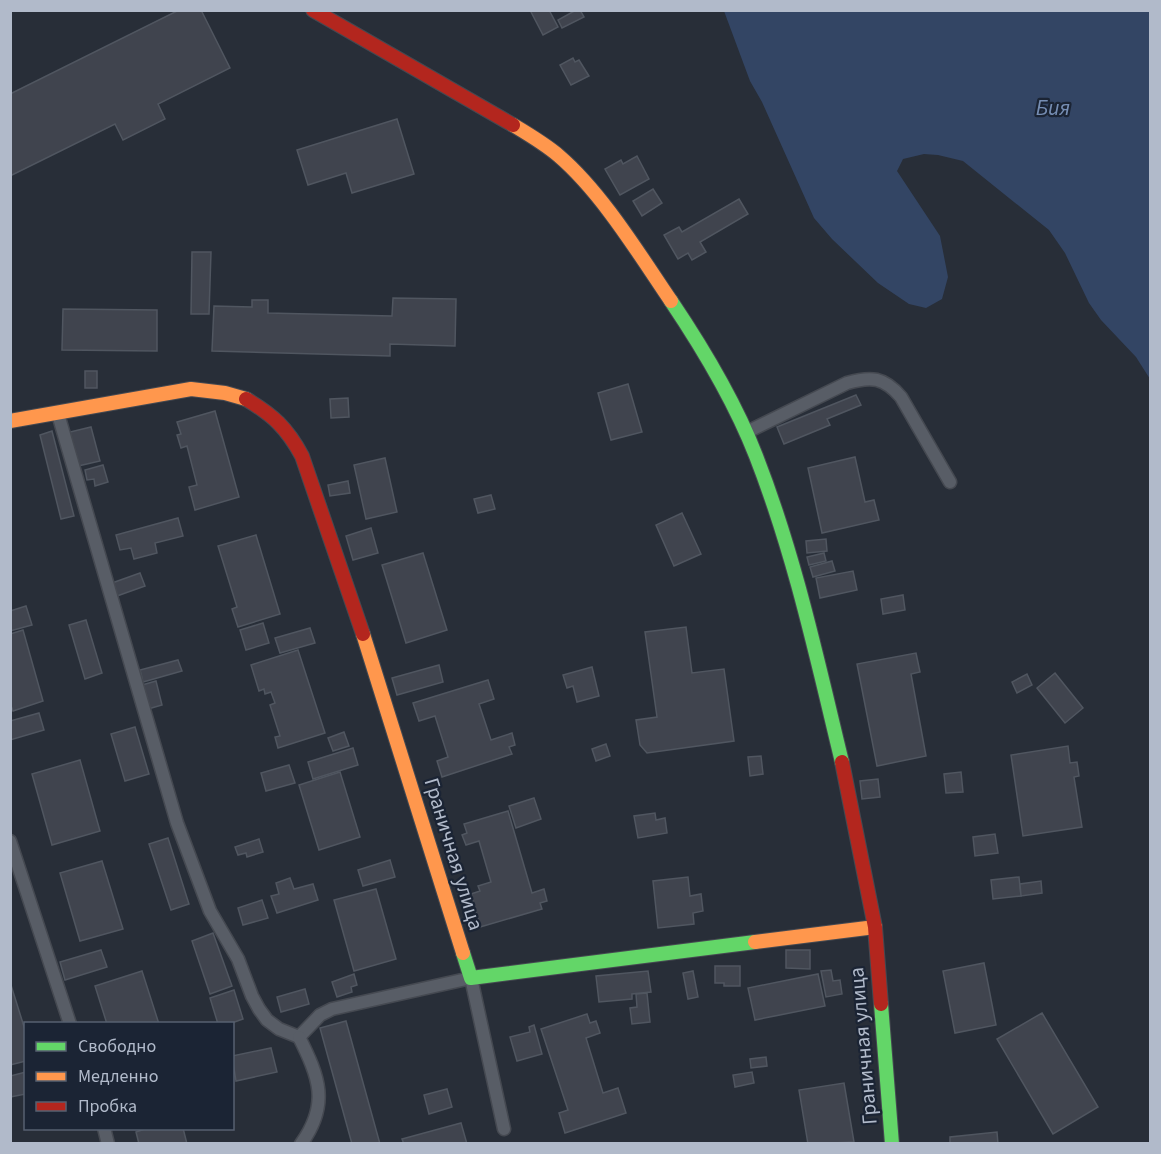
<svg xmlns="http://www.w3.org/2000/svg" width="1161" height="1154" font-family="'Source Sans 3',sans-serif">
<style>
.water{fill:#334564}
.building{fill:#40444e;stroke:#505660;stroke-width:1.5}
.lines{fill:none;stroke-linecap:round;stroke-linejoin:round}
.lane-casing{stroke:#454951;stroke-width:15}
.fast-casing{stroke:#454951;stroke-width:16}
.slow-casing{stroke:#454951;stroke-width:16}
.jam-casing{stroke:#454951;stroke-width:16}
.lane{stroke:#585d66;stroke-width:12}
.fast{stroke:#63d668;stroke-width:14}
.slow{stroke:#ff974d;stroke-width:14}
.jam{stroke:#b3261e;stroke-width:14}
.labels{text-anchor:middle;stroke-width:4.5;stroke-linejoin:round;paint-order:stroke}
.street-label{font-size:21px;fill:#b1baca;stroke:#1b2434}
.water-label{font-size:22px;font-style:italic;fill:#768eb4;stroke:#1b2434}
</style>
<rect width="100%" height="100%" fill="#282e38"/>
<path class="water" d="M724,11h426v368l-14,-22 -35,-37 -12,-17 -24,-50 -16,-23 -86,-69 -25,-6 -14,-1 -21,5 -6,12 43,65 8,41 -6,22 -16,9 -17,-4 -31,-21 -46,-44 -18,-21 -52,-116 -12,-21z"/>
<g class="building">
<path d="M179,10h22l29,58 -72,36 7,15 -42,21 -8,-16 -105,52v-82z"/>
<path d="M530,10h19l9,17 -15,8z"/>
<path d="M576,10h4l4,7 -22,11 -4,-8z"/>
<path d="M573,58l2,4 4,-2 10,16 -18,9 -11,-20z"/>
<path d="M397,119l17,55 -62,19 -6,-20 -38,12 -11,-35z"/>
<path d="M637,156l12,23 -29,16 -15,-26 16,-9 2,4z"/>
<path d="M653,189l9,14 -20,13 -9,-15z"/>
<path d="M739,199l9,15 -48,28 6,10 -14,8 -4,-7 -10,6 -14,-24 15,-8 3,5z"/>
<path d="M192,252h19l-2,62h-18z"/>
<path d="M393,298l63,1 -1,47 -65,-2v12l-178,-5 2,-45 38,1v-7h16v13l124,3z"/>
<path d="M63,309l94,1v41l-95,-1z"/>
<rect x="85" y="371" width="12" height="17"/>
<path d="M628,384l14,48 -31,8 -13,-47z"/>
<path d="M856,395l5,10 -34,14 3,6 -46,19 -7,-17z"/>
<path d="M348,398l1,19 -18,1 -1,-19z"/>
<path d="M215,411l24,86 -44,13 -6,-23 8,-2 -10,-39 -6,2 -4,-13 4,-1 -4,-12z"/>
<path d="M91,427l9,34 -22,5 -8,-34z"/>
<path d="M52,431l22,85 -13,3 -21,-84z"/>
<path d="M855,457l10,45 9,-2 5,20 -57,13 -14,-65z"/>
<path d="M385,458l12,54 -31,7 -12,-54z"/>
<path d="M103,465l5,17 -13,4 -1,-7 -7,1 -2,-10z"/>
<path d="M348,481l2,12 -20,3 -2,-11z"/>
<path d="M491,495l4,14 -17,4 -4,-14z"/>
<path d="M682,513l19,41 -27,12 -18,-41z"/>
<path d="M178,518l5,18 -28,7 2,10 -23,6 -3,-11 -11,2 -4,-15z"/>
<path d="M371,528l7,25 -25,7 -7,-24z"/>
<path d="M256,535l24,79 -42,13 -6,-18 5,-2 -19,-61z"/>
<path d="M826,539l1,12 -20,2 -1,-12z"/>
<path d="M423,553l24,77 -41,13 -24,-78z"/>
<path d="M824,553l2,8 -17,4 -2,-8z"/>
<path d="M832,561l3,10 -22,6 -3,-10z"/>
<path d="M853,571l4,19 -37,8 -4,-20z"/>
<path d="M140,573l5,13 -28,10 -5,-13z"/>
<path d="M903,595l2,15 -22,4 -2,-15z"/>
<path d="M26,606l6,19 -22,6v-20z"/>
<path d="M86,620l16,53 -17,6 -16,-54z"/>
<path d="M263,623l6,20 -23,7 -6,-20z"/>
<path d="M686,627l6,46 32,-4 10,72 -87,12 -7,-8 -4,-25 21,-3 -12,-85z"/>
<path d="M310,628l5,15 -35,10 -5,-15z"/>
<path d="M23,630l20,71 -30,10 -3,-8v-69z"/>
<path d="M298,650l27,83 -47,15 -3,-11 5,-1 -10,-31 5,-2 -4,-11 -6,2 -1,-5 -5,2 -8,-26z"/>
<path d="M916,653l4,19 -9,2 15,82 -49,10 -20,-102z"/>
<path d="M178,660l4,11 -39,11 -3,-12z"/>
<path d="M439,665l4,17 -46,13 -5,-17z"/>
<path d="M592,667l7,29 -22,6 -4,-16 -6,2 -4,-13z"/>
<path d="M1055,673l28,35 -18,15 -28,-35z"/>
<path d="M1027,674l5,11 -15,8 -5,-11z"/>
<path d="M488,680l6,19 -15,5 12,36 21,-7 3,12 -6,2 3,7 -70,23 -5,-16 11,-4 -13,-41 -16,5 -6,-18z"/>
<path d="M156,681l6,24 -14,4 -6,-24z"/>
<path d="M39,713l5,17 -34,10v-19z"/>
<path d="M135,727l14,47 -24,7 -14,-47z"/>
<path d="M344,732l5,14 -16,5 -5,-13z"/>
<path d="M606,744l4,12 -14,5 -4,-12z"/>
<path d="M1068,746l2,17 7,-1 2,14 -5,1 8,50 -59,9 -12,-81z"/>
<path d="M353,748l5,17 -45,14 -5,-17z"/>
<path d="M761,756l2,18 -13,2 -2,-19z"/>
<path d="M80,760l20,71 -48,14 -20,-71z"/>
<path d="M289,765l6,18 -29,8 -5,-18z"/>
<path d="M340,772l20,65 -41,13 -20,-65z"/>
<path d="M961,772l2,20 -17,1 -2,-19z"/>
<path d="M878,779l2,18 -18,2 -2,-18z"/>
<path d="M534,798l7,21 -25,9 -7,-22z"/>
<path d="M508,811l24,82 12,-4 3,12 -7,2 2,6 -62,18 -9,-33 9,-3 -2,-5 13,-4 -12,-41 -13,4 -4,-10 5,-2 -3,-9z"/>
<path d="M655,813l1,7 9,-2 2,15 -29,5 -4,-22z"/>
<path d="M995,834l3,19 -23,3 -2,-19z"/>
<path d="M168,838l21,66 -18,6 -22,-66z"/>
<path d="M259,839l4,13 -16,5 -1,-4 -8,2 -3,-8z"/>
<path d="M390,860l5,17 -32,9 -5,-16z"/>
<path d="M102,861l21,68 -43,12 -20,-68z"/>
<path d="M688,877l2,19 11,-2 2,17 -10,2 1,11 -36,4 -5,-47z"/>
<path d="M1019,877l2,19 -28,3 -2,-19z"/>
<path d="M290,878l4,11 19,-5 5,16 -41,13 -6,-17 8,-2 -3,-11z"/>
<path d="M1041,881l1,12 -21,3 -1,-12z"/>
<path d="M376,889l20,70 -42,12 -20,-71z"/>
<path d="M262,900l6,18 -25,7 -5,-17z"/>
<path d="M213,933l19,53 -22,8 -18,-53z"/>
<path d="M101,950l6,17 -42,13 -5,-18z"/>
<path d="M786,950h24v19l-24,-1z"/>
<path d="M984,963l12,62 -41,8 -12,-62z"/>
<path d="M715,966h25v20h-16v-3h-9z"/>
<path d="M831,970l2,11 7,-1 2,14 -16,3 -5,-26z"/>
<path d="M142,971l17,53h-52l-12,-38z"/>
<path d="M648,971l3,21 -19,2v5l-33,3 -3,-26z"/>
<path d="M693,971l5,26 -10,2 -5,-26z"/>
<path d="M354,974l3,11 -6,2 1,5 -15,5 -5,-15z"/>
<path d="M818,974l7,32 -70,14 -7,-32z"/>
<path d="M10,982l16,51v28l-16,4z"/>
<path d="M305,989l4,15 -28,8 -4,-15z"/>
<path d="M234,990l9,29 -14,5h-11l-8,-26z"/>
<path d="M647,993l3,29 -18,2 -2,-16 7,-1 -1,-13z"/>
<path d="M1042,1013l56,94 -45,27 -56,-95z"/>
<path d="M587,1014l3,9 6,-2 4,12 -14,5 17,55 15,-5 8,25 -61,20 -6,-20 9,-3 -27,-81z"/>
<path d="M346,1021l34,123h-28l-32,-116z"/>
<path d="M534,1025l8,29 -25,7 -7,-24 20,-5 -1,-5z"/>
<path d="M271,1048l6,24 -41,9 -4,-25z"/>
<path d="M766,1057l1,9 -16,2 -1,-9z"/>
<path d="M26,1072v22l-16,3v-21z"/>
<path d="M752,1072l2,11 -19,4 -2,-12z"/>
<path d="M844,1083l10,59 -46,2 -9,-54z"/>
<path d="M447,1089l5,18 -23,7 -5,-19z"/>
<path d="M461,1123l6,21h-63l-2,-5z"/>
<path d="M148,1128h35l4,16h-48l-3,-12z"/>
<path d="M997,1132l1,12h-48v-7z"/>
</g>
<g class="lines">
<g class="lane-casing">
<g id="lane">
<path d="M58,414l119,409 33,88 28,48 14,37 7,13 8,11 12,9 20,8 21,-22 12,-6 139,-31 33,151"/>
<path d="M747,432l100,-49c24,-7 37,-6 54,14l49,85"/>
<path d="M10,841l60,183"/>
<path d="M299,1037c20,40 31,67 2,107"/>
<path d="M104,1128l4,16"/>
</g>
</g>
<g class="fast-casing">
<g id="fast">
<path d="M671,301c33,49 64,101 85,155 39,100 61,203 86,306"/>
<path d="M463,953l8,25 284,-36"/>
<path d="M881,1004l11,140"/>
</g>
</g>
<g class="slow-casing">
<g id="slow">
<path d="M513,125c15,9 32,19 46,31 43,37 80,98 112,145"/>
<path d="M10,421l181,-32 34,4 21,6"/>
<path d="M363,634l100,319"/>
<path d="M755,942l120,-15"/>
</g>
</g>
<g class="jam-casing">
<g id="jam">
<path d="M313,10l200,115"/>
<path d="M246,399c27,16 41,29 56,57l61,178"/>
<path d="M842,762l33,165 6,77"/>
</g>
</g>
<use href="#lane" class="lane"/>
<use href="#fast" class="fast"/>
<use href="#slow" class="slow"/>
<use href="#jam" class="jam"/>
</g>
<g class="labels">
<g class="street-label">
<text transform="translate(454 854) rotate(73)" y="7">Граничная улица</text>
<text transform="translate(863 1046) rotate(-95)" y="7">Граничная улица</text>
</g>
<g class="water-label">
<text x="1053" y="115">Бия</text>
</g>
</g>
<rect width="1161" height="1154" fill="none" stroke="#b1baca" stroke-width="24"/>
<rect x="24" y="1022" width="210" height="108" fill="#1b2434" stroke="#576070" stroke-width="1.5"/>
<rect x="36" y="1042" width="30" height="9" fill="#63d668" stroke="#576070" stroke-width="1.5"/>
<text x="78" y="1052" font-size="18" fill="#b1baca">Свободно</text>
<rect x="36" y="1072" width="30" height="9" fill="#ff974d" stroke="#576070" stroke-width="1.5"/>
<text x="78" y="1082" font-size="18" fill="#b1baca">Медленно</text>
<rect x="36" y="1102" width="30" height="9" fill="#b3261e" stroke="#576070" stroke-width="1.5"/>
<text x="78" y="1112" font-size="18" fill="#b1baca">Пробка</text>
</svg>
